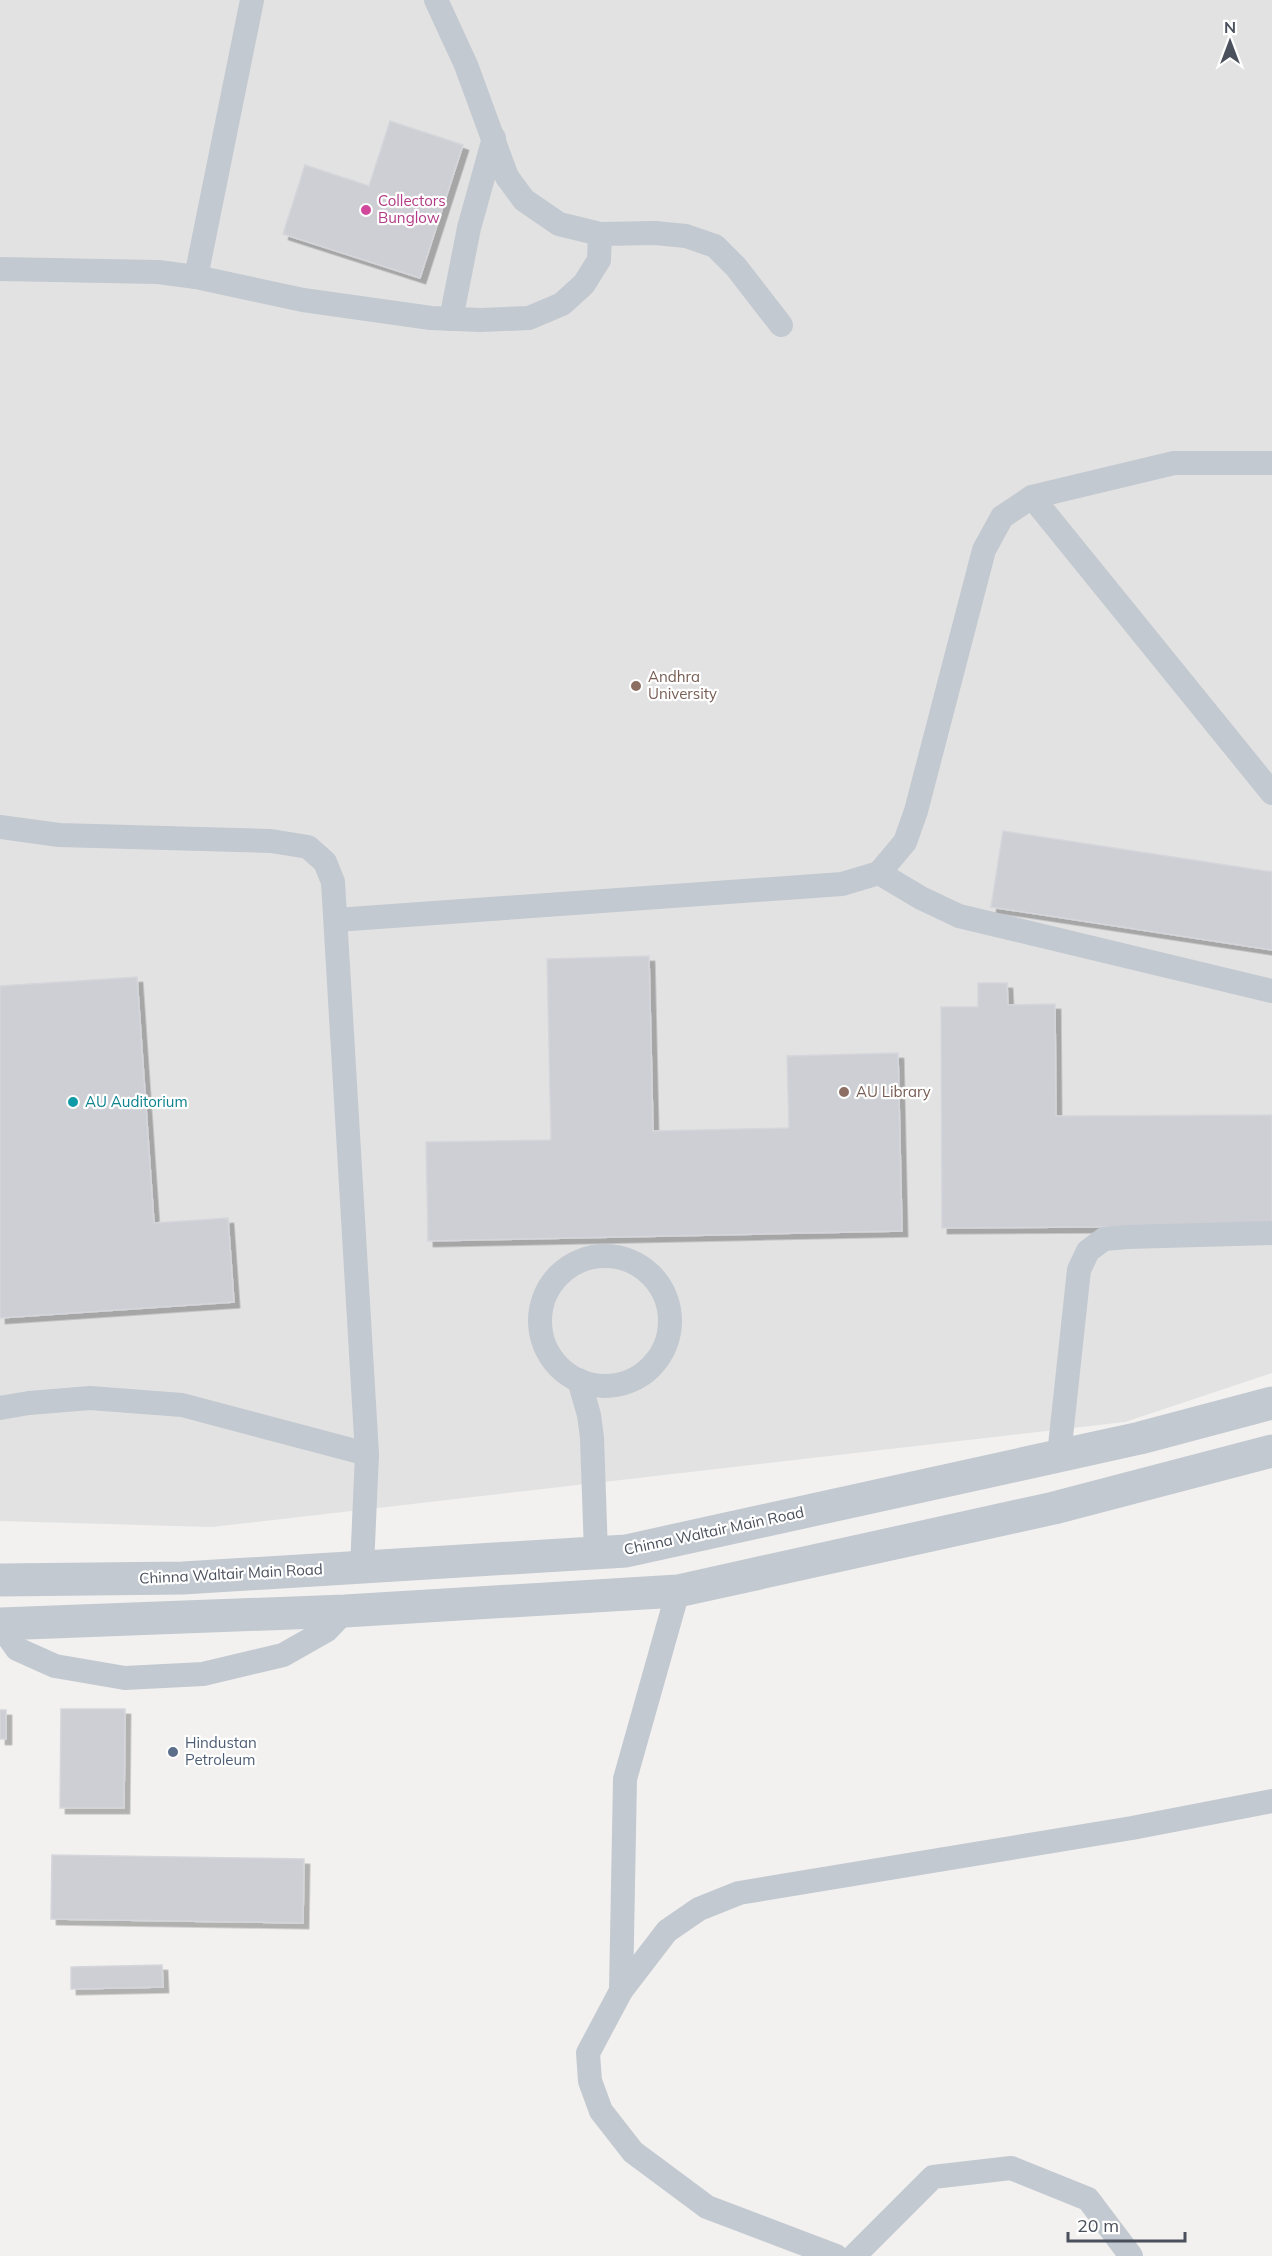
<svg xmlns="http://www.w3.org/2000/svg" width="1272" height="2256" font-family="Mulish,sans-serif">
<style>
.education{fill:#e3e2e2}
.building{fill:#cecfd4;stroke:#d5d6db;stroke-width:1.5;filter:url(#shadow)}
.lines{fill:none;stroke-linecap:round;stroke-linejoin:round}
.service{stroke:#c3c9d0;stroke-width:24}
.tertiary{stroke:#c3c9d0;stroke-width:33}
.hotel-dot{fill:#d1479c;stroke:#fff;stroke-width:2}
.education-dot{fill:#8d6e63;stroke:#fff;stroke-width:2}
.culture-dot{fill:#0f9aa8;stroke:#fff;stroke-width:2}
.service-dot{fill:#5c6f8a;stroke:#fff;stroke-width:2}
.labels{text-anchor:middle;stroke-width:4.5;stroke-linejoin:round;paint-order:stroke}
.hotel-label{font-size:15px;fill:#b23c85;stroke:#fff;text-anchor:start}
.education-label{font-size:15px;fill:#785e54;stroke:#fff;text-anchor:start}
.culture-label{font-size:15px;fill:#0d838f;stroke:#fff;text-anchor:start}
.street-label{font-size:15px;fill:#4a515c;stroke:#fff}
.service-label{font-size:15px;fill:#4e5e75;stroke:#fff;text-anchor:start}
</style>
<defs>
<filter id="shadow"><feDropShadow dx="5.5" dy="5.5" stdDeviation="0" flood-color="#0004"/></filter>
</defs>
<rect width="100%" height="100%" fill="#f2f1f0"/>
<path class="education" d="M0,0h1272v1373l-147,49 -913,105 -212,-6z"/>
<g class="building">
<path d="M390,121l73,24 -43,133 -137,-44 22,-69 64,21z"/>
<path d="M1003,831l269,41v78l-281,-43z"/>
<path d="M649,956l4,175 136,-3 -2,-72 111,-3 4,178 -474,10 -2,-99 125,-2 -4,-181z"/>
<path d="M137,977l17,246 74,-5 6,84 -234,16v-332z"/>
<path d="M978,983h29l1,22 47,-1 1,112 216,-1v111l-330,2 -1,-221h37z"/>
<path d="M61,1709h64l-1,99h-64z"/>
<rect x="0" y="1710" width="6" height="29"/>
<path d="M52,1855l252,4 -1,64 -252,-4z"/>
<path d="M162,1965l1,22 -92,2v-22z"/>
</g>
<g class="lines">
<g class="service">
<path d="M436,0l30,65 41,112 17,23 35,24 41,10 55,-1 31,3 29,10 21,21 45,58"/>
<path d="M0,269l158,3 38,5 107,23 128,18 50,2 48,-2 33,-14 22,-20 15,-24 1,-26"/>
<path d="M196,277l56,-277"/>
<path d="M451,319l18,-91 25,-90"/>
<path d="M1272,463h-98l-142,34 -30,20 -18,33 -68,261 -11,31 -26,31 42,25 38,18 313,75"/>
<path d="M1032,497l240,296"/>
<path d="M0,827l59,8 212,6 37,6 17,15 8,20 34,572 -5,113"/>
<path d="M336,920l506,-36 37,-11"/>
<circle cx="605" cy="1321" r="65"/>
<path d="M579,1380l10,35 3,23 4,115"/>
<path d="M0,1408l29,-5 61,-5 92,7 185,49"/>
<path d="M1059,1455l20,-185 9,-19 16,-12 24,-2 144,-4"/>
<path d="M0,1625l17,24 38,17 70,12 78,-4 80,-19 44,-25 18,-19"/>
<path d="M621,1991l4,-212 53,-188"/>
<path d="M836,2256l-129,-49 -74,-55 -32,-41 -11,-30 -2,-28 33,-62 46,-60 32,-22 40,-16 393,-65 140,-27"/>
<path d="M854,2256l79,-79 78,-9 77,31 43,57"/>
</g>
<g class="tertiary">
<path d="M0,1580l183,-2 443,-27 514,-113 132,-35"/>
<path d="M0,1624l345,-13 333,-20 376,-83 218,-57"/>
</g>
</g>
<circle class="hotel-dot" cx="366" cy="210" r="6"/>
<g class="education-dot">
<circle cx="636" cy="686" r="6"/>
<circle cx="844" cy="1092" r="6"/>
</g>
<circle class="culture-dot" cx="73" cy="1102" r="6"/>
<circle class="service-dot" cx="173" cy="1752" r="6"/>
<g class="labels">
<g class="hotel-label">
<text x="378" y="206">Collectors<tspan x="378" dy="17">Bunglow</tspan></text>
</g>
<g class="education-label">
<text x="648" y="682">Andhra<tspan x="648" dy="17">University</tspan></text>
<text x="856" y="1097">AU Library</text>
</g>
<g class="culture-label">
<text x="85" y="1107">AU Auditorium</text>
</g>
<g class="street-label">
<text transform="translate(714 1531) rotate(-12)" y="5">Chinna Waltair Main Road</text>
<text transform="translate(231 1574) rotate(-3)" y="5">Chinna Waltair Main Road</text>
</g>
<g class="service-label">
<text x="185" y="1748">Hindustan<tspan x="185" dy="17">Petroleum</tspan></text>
</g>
</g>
<g transform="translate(1230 42)" stroke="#ffffff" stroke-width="4.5" paint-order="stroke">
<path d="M0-4.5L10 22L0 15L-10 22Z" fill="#4a515c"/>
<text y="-9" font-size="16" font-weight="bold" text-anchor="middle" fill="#4a515c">N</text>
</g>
<path d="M1068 2232v9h117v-9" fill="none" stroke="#4a515c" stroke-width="3"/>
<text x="1077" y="2232" font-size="18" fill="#4a515c" stroke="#ffffff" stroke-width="4.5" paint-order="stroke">20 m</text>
</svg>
